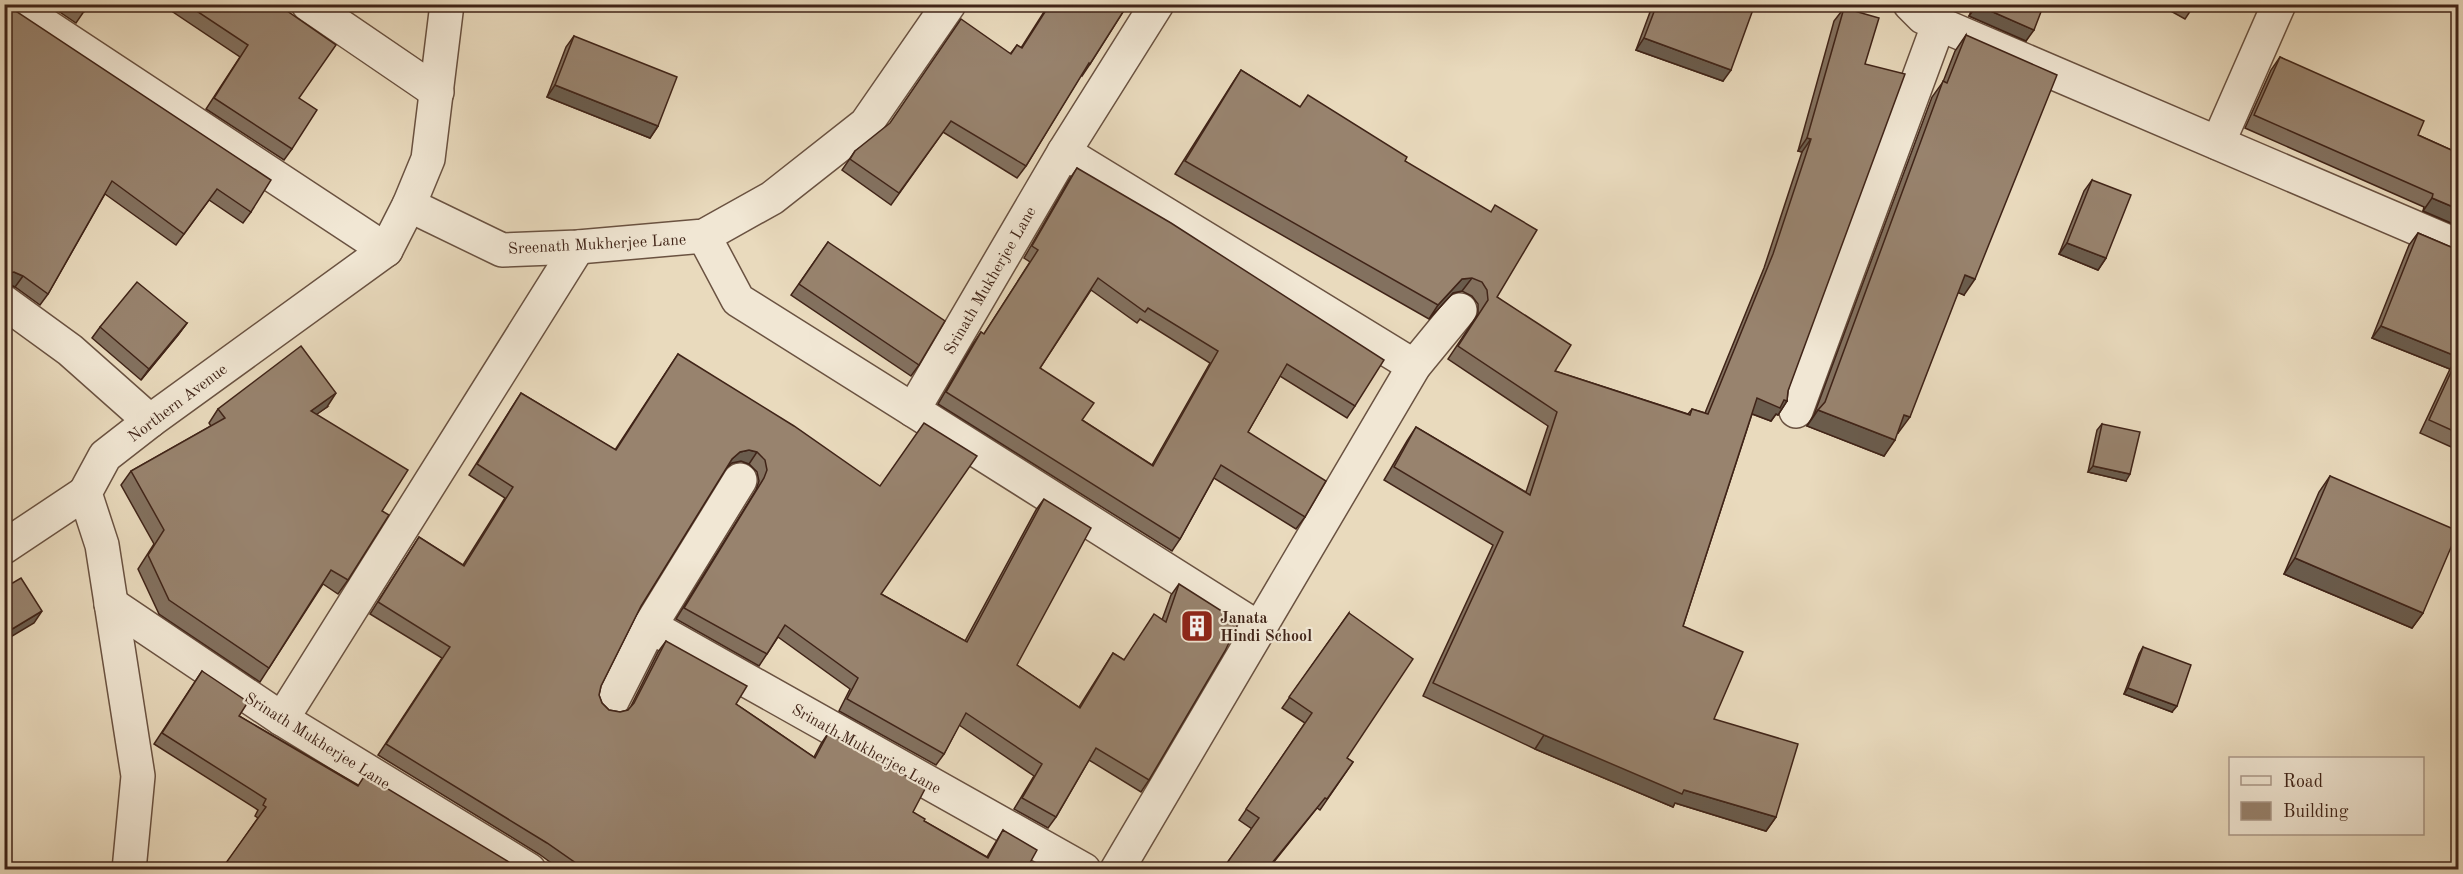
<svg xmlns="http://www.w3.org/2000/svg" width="2463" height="874" font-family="'Old Standard TT',serif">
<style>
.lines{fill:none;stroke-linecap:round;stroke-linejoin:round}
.minor-casing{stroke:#6a5241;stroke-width:36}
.tertiary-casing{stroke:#6a5241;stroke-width:36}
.minor{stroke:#f1e7d4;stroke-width:33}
.tertiary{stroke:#f1e7d4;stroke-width:33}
.wall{fill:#83715f;stroke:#402418;stroke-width:1.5;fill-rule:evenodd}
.shaded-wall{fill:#6a5c4d;stroke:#402418;stroke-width:1.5}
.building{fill:#98836e;stroke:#402418;stroke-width:1.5;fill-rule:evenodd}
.labels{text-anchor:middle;stroke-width:4.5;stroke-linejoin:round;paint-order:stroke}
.street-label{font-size:16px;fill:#402418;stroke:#f1e7d4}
.poi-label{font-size:16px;font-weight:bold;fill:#402418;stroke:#f1e7d4;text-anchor:start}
</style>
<rect width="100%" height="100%" fill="#e9dabd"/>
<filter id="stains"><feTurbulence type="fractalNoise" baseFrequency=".00333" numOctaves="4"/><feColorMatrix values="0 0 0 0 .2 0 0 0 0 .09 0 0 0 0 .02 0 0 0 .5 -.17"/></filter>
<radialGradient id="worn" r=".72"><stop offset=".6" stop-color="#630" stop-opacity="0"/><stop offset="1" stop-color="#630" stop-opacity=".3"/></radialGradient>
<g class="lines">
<g class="minor-casing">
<g id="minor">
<path d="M13,4l373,246"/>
<path d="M308,4l129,88"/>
<path d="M1910,4l13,13 535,229"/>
<path d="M2218,143l61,-139"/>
<path d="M1064,152l93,-148"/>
<path d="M409,205l93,45 76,-3 126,-11 68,-38 94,-74 83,-120"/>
<path d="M704,236l34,64 175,110"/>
<path d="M4,302l66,48 80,71"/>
<path d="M1796,411l143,-388"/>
<path d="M4,547l81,-54"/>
<path d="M111,604l171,115 247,151"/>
<path d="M650,626l434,244"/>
<path d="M1258,628l-345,-218 151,-258 350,214"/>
<path d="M610,705l40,-79 90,-146"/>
<path d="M282,719l296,-472"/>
<path d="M1117,870l297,-504 46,-56"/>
</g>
</g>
<g class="tertiary-casing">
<path id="tertiary" d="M129,870l9,-94 -36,-231 -17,-52 20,-37 45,-35 236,-171 23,-45 19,-46 19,-155"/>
</g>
<use href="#minor" class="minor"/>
<use href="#tertiary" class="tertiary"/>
</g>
<g class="wall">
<path d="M4,4l7,4 240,204 -8,11 -34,-23 -33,45 -71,-51 -57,100 -8,11 -25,-18 -8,-4 -3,1z"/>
<path d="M48,4h41l-13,19z"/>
<path d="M161,4h116l22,94 -7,51 -8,11 -78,-51 34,-52z"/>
<path d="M1049,4h79l-38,60 -8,12 -1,-1 -55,91 -9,12 -74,-46 -52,73 -49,-35 13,-19 156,-98 6,-8 4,3z"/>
<path d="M1653,4h102l-32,77 -87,-31z"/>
<path d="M1974,4h70l-18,37 -57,-25z"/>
<path d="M2158,4h37l-10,15z"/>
<path d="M1844,8l21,56 -77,327 -1,10 -9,14 -2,-1 -5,7 -19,-7 -69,212 31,93 62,98 -10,14 -91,-28 -2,4 -138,-58 -112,-53 70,-151 -109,-65 23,-39 9,-14 110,65 22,-66 -100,-67 30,-45v-10l-6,-8 -10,-5 -9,2 -24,26 -254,-145 57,-90 9,-14 59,37 105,54 92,136 58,74 133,43 4,-5 13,4 59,-145 38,-116 -4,-1 36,-130z"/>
<path d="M1966,35l-2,260 -6,-3 -60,141h-1l-13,23 -77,-30 7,-11 118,-318 11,-15 12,-31z"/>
<path d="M574,36l84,90 -8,12 -103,-41 19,-50z"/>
<path d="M2280,57l138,78 40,18v73l-35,-15 1,-4 -179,-79 26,-58z"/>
<path d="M1077,168l278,238 -8,12 -67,-42 -32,56 57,85 -9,12 -82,-51 -34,61 -8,12 -234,-147 35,-60 8,-12 3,2 46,-72 -6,-4 45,-78zM1091,290l46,33 3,-4 70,44 -58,102 -70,-45 -42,-52z"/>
<path d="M2092,180l14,78 -8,12 -39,-16 25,-63z"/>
<path d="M2418,233l40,17v200l-38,-17 30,-64 -78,-31 37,-93z"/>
<path d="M828,242l91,123 -8,11 -120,-81z"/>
<path d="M187,323l-9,12 -37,45 -49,-42 8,-11z"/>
<path d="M678,354l203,240 84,47 71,-131 8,-11 -27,166 62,42 34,-54 11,7 38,-40 9,-25 8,-11 -30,196 -8,12 -52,-32 -33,57 -8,11 -34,-19 20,-33 -75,-51 -15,29 -8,11 -97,-54 11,-22 -72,-52 -19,29 -83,-47 80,-129 3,-9 -2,-9 -8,-8 -8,-3 -9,2 -6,5 -85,138 -40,80 -2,9 3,8 7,7 11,2 8,-2 2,-2 28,-56 8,-11 70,63 78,53 7,-13 8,-12 84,80 11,9 63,36 16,-27 23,40h-465l-22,-16 -161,-99 64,-97 -72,-44 49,-77 44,28 42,-67 -36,-23 52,-82 94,57z"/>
<path d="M327,407l-11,7 66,97 -34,69 -10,14 -15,-10 -63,98 -101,-68 -21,-45 16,-25 -33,-59 10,-14 80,-45 -2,-3 9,-14z"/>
<path d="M2102,424l24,57 -38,-9 9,-42z"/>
<path d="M2330,476l93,137 -11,15 -128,-54 35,-82z"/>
<path d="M1349,613l-2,145 6,4 -33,48 -3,-2 -48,60 -47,2 30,-41 -13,-9 66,-97 -23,-15z"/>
<path d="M2143,647l29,65 -48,-18 15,-40z"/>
<path d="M202,671l37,45 119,69 164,85h-300l36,-52 -3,-2 3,-6 -104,-66z"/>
</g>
<g class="shaded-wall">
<path d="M1977,5l57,25 -8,11 -57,-25z"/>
<path d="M1644,38l87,32 -8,11 -87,-31z"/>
<path d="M555,85l103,41 -8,12 -103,-41z"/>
<path d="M1807,138l4,1 -9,13 -4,-1z"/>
<path d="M2432,198l26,11v17l-35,-15z"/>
<path d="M2067,243l39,15 -8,12 -39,-16z"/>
<path d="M14,272l9,4 -8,11 -8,-4 -3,1v-10z"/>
<path d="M1965,275l10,4 -11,16 -10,-4z"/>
<path d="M1472,278l-10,13 -9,2 -24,26 9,-14 24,-26z"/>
<path d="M187,323l-9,12 -37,45 8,-11z"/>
<path d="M2381,326l77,31 -8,12 -78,-31z"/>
<path d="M336,393l-9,14 -25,18 9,-14z"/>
<path d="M1757,398l27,2 3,1 -9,14 -2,-1 -5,7 -24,-9z"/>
<path d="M1818,410l77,30 -11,16 -77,-30z"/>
<path d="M1904,415l6,2 -12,16 -5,-2z"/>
<path d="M749,450l8,2 -8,12 -8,-3 -9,2 -8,7 8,-11 8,-7z"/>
<path d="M2093,466l37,8 -4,7 -38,-9z"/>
<path d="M2295,558l128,55 -11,15 -128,-54z"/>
<path d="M42,611l-8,12 -30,18v-7z"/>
<path d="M2128,688l49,18 -5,6 -48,-18z"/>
<path d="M1544,735l140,55 92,27 -10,14 -91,-28 -2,4 -138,-58z"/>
</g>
<g class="building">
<path d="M4,4h3l4,4 260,172 -20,32 -34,-23 -33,45 -72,-53 -64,113 -25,-18 -9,-4 -10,2z"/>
<path d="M73,4h16l-5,8z"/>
<path d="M186,4h91l59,41 -37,53 18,12 -25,39 -78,-51 34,-53z"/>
<path d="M1050,4h78l-38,60 -1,-1 -63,103 -75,-45 -52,72 -49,-34 5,-8 35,-28 71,-104 50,35 6,-9 5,3z"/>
<path d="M1657,4h98l-24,66 -87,-32z"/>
<path d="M1977,4h67l-10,26 -57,-25z"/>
<path d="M2186,4h9l-2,4z"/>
<path d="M1844,8l35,10 -14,46 40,10 -117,317 -1,10 -3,-1 -4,8 -23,-10 -74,228 60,26 -29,67 84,25 -22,73 -92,-27 -2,4 -138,-59 -111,-52 70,-151 -109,-65 22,-40 114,68 27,-83 -99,-66 30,-46 -1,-10 -5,-8 -10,-4 -10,1 -24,26 -253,-144 56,-91 59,37 8,-12 99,62 -2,4 86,51 4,-7 42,25 -40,67 74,48 -16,26 135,44 2,-6 16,5 65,-160 38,-115 -4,-1z"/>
<path d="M1966,35l91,40 -82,204 -10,-4 -55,142 -6,-2 -9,25 -77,-30 7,-8 118,-321 4,2z"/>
<path d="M574,36l103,41 -19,49 -103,-41z"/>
<path d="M2280,57l144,64 -6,14 40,18v56l-26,-11 1,-4 -179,-79z"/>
<path d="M1077,168l94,55 213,137 -29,46 -68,-42 -39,68 78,49 -21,36 -84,-52 -41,74 -234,-147 35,-60 3,2 54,-84 -6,-4zM1098,278l47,34 3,-4 70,43 -65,115 -71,-46 12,-17 -54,-35z"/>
<path d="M2092,180l39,15 -25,63 -39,-15z"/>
<path d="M2418,233l40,17v107l-77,-31z"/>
<path d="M828,242l117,79 -26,44 -120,-81z"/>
<path d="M137,282l50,41 -38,46 -49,-42z"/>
<path d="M301,346l35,47 -25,18 97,59 -26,41 7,4 -41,65 -17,-10 -62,98 -100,-68 -21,-45 16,-25 -33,-59 94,-53 -7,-9z"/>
<path d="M678,354l116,72 86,60 44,-63 53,33 -96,138 86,48 77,-143 47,29 -74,137 63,43 33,-55 11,7 30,-46 12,8 13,-38 60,38 -14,29 -76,129 -53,-32 -40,69 -34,-19 20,-34 -76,-51 -22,41 -97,-55 11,-21 -73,-53 -18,29 -83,-46 80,-130 3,-8 -2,-10 -8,-8 -8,-2 -9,2 -8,7 -91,147 -40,80 -2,9 3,8 7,7 11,2 8,-2 6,-7 32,-62 81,45 -11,18 79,54 14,-26 97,55 -13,25 12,7 -1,2 64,37 15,-28 34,20 -11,20h-440l-39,-27 -161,-99 64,-97 -72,-45 41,-65 45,29 49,-79 -36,-23 44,-71 95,57z"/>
<path d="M2458,357v76l-29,-13z"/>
<path d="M2102,424l38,8 -10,42 -37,-8z"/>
<path d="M2330,476l128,55 -35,82 -128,-55z"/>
<path d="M21,578l21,33 -38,23v-46z"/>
<path d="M1349,613l64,46 -66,99 6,4 -26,37 -2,-1 -57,70 2,2h-48l37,-52 -13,-9 66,-96 -23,-16z"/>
<path d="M2143,647l48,18 -14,41 -49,-18z"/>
<path d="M202,671l46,31 -9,14 119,70 7,-11 157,95h-295l-4,-3 43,-60 -3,-2 3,-6 -104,-66z"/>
</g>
<defs>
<g id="building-square" transform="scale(1.725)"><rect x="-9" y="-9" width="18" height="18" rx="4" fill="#8f2418" stroke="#f1e7d4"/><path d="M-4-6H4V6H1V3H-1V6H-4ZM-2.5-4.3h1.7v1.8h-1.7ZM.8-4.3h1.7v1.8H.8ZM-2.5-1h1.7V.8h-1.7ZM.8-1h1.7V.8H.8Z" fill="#fff"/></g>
</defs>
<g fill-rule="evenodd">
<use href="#building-square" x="1197" y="626"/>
</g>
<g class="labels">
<g class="street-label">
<text transform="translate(597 243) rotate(-3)" y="6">Sreenath Mukherjee Lane</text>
<text transform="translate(989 280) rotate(-60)" y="6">Srinath Mukherjee Lane</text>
<text transform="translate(177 402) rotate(-37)" y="6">Northern Avenue</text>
<text transform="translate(318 740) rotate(32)" y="6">Srinath Mukherjee Lane</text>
<text transform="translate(867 748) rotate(29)" y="6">Srinath Mukherjee Lane</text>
</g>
<g class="poi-label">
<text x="1220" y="623">Janata<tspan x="1220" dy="18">Hindi School</tspan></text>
</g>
</g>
<rect width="2463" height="874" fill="none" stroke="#e9dabd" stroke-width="24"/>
<rect x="6" y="6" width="2451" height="862" fill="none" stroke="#402418" stroke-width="3"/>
<rect x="12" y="12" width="2439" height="850" fill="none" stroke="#402418" stroke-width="1.5"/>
<rect x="2229" y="757" width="195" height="78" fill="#f1e7d4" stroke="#aa9989" stroke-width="1.5"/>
<rect x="2241" y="776" width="30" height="9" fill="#f1e7d4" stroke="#aa9989" stroke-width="1.5"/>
<text x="2283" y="787" font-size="18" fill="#402418">Road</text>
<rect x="2241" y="802" width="30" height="18" fill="#98836e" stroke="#aa9989" stroke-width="1.5"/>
<text x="2283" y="817" font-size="18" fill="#402418">Building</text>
<rect width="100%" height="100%" filter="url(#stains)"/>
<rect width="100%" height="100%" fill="url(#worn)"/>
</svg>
